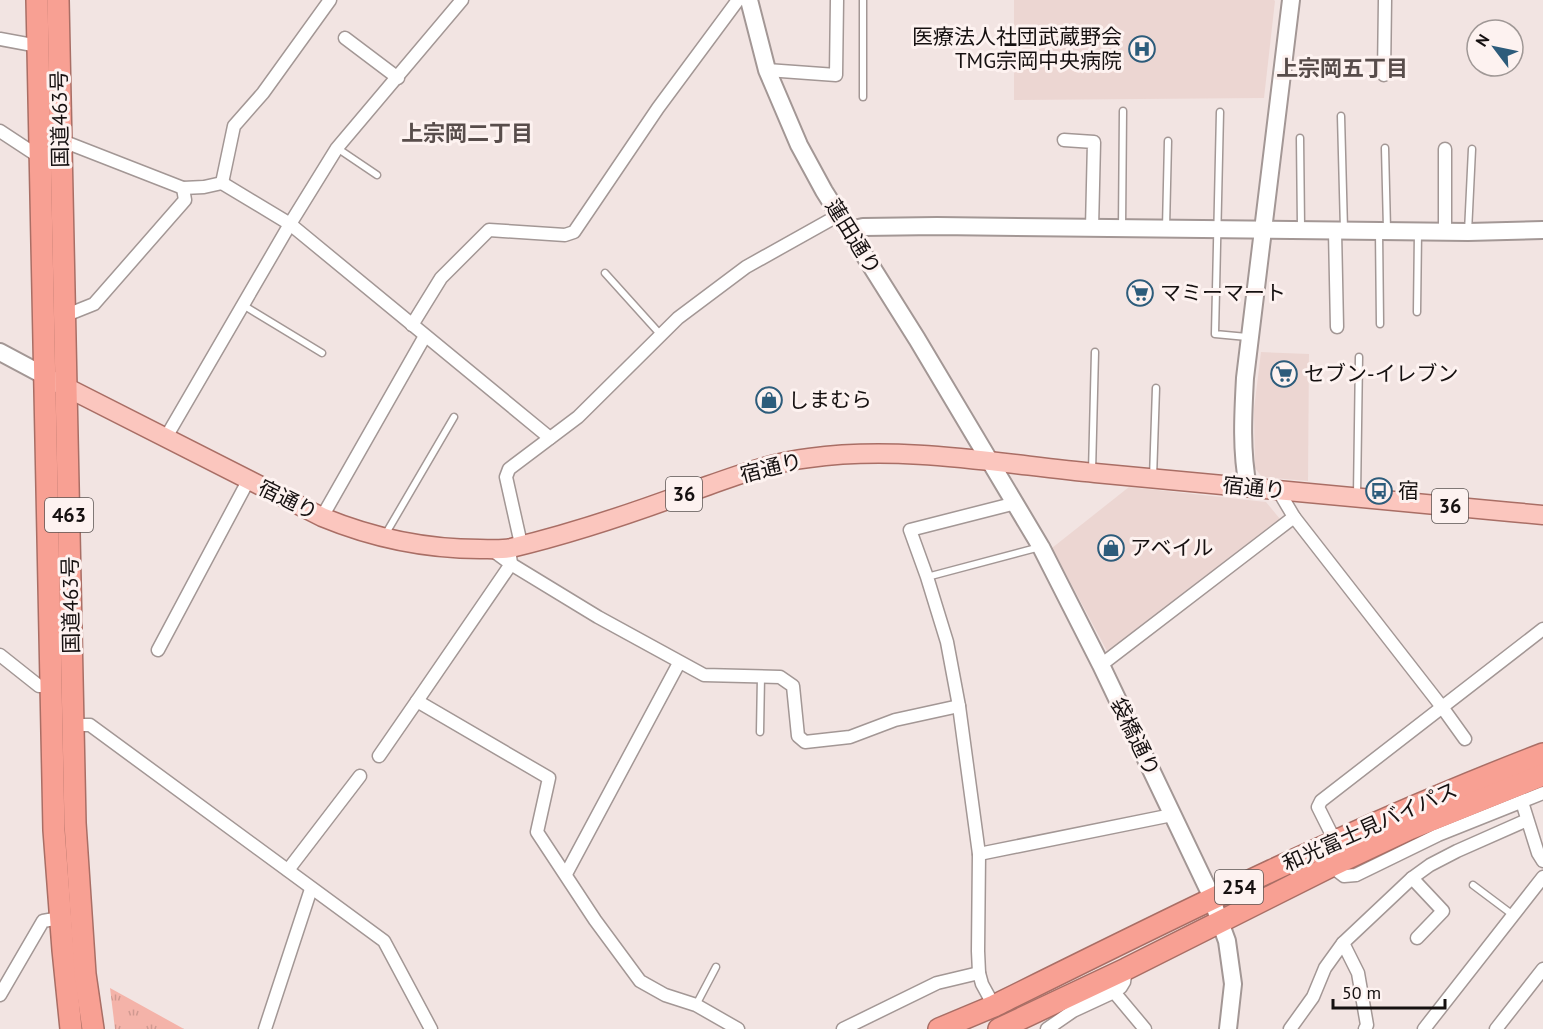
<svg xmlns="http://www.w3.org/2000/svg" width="1543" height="1029" font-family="'PT Sans','Noto Sans JP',sans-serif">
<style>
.built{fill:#ecd6d2}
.grass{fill:url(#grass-tufts)}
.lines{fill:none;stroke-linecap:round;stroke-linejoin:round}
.lane-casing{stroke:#a39795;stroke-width:9}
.street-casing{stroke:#a39795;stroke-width:15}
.secondary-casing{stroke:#a39795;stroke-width:20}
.primary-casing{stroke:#a96e65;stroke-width:21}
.highway-casing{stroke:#a96e65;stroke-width:24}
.lane{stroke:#fff;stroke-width:6}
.street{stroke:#fff;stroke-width:12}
.secondary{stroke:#fff;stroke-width:16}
.primary{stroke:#fbc6be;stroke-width:18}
.highway{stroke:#f8a093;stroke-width:21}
.labels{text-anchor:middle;stroke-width:6;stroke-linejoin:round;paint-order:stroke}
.shield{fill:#fdf2f0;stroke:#5b5453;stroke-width:1.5}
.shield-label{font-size:20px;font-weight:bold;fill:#151010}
.poi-label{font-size:21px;fill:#151010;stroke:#fdf2f0;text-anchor:start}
.street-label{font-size:21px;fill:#151010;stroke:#fdf2f0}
.neighbourhood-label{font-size:22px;font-weight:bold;fill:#584d4b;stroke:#fdf2f0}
</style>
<defs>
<pattern id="grass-tufts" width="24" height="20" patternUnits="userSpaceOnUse" patternTransform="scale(1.5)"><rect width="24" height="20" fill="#f4b3a9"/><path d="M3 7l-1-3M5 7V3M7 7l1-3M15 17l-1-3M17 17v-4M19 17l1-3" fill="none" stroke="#d09990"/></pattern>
</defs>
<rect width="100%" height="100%" fill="#f2e4e2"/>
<g class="built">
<path d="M1014,0h260l1,1 -11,97 -250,2z"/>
<path d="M1261,352l48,2 -1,127 -46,-4 -7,-9 -1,-59z"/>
<path d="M1129,487l137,15 14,17 -173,132 -55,-103z"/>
</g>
<path class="grass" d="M110,988l74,41h-69z"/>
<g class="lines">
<g class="lane-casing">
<g id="lane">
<path d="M863,0v97"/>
<path d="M1220,112l-5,222 32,3"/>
<path d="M1341,116l3,114"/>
<path d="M1300,138l1,89"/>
<path d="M337,148l40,27"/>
<path d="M1385,148l2,81"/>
<path d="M1122,227l1,-116"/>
<path d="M1166,228l2,-87"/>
<path d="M1379,231l1,93"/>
<path d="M1468,232l4,-83"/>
<path d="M605,273l55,61"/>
<path d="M243,305l79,48"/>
<path d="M1417,312l1,-80"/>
<path d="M1092,472l3,-120"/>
<path d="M1153,478l3,-90"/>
<path d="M1357,495l2,-138"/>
<path d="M385,535l69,-118"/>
<path d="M927,577l113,-30"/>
<path d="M760,732l1,-56"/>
<path d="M1473,885l40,30"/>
<path d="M696,1005l20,-38"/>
</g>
</g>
<g class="street-casing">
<g id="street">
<path d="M345,38l53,40"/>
<path d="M0,39l38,7"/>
<path d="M767,70l69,5 1,-75"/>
<path d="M1384,75l1,-75"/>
<path d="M0,131l41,27"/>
<path d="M60,140l123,48 21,-1 18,-4 68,41 260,214"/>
<path d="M1064,140l30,2 -2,86"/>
<path d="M222,183l12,-57 29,-33 67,-93"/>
<path d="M1335,231l2,96"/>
<path d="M1445,232v-83"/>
<path d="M64,316l30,-12 91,-104 -2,-12"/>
<path d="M412,325l29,-47 48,-48 76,5 9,-3 84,-124 80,-108"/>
<path d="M165,439l125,-215 47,-76 125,-148"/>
<path d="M1278,490l16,27 148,190 23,32"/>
<path d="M322,517l103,-181"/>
<path d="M521,544l-15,-67 3,-8 69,-52 100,-99 68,-51 93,-52"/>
<path d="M492,550l19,14 87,53 106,58 76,2 13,9 5,50 7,6 45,-5 45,-17 64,-14"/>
<path d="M158,650l90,-169"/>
<path d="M0,655l39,31h11"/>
<path d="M1101,665l193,-148"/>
<path d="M417,701l94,-137 -1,-8"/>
<path d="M72,725h18l294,216 47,88"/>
<path d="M379,756l38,-55 132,77 -12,54 58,88 45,61 25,14 31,10 42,24"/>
<path d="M1522,802l16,51 5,8"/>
<path d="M1335,841l-17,-34 3,-6 222,-172"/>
<path d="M979,854l193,-39"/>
<path d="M1331,866l13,10 12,-1 82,-40 105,-42"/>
<path d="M288,870l72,-94"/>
<path d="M566,874l113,-211"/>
<path d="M1412,878l31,33 -26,27"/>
<path d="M1343,943l15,30 9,52 -2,4"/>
<path d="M1114,992l31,37"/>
<path d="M0,995l43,-74 17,-3"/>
<path d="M994,1006l-12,-22 -3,-11 -1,-22 1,-97 -20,-148 -12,-64 -20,-65 -17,-47 106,-27"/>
<path d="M265,1029l46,-140"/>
<path d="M843,1029l94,-46 42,-10"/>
<path d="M1047,1029l26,-18 41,-19 7,-5 3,-5 2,-13"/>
<path d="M1290,1029l23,-32 12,-29 18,-25 69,-65 18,-13 27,-14 70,-31"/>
<path d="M1424,1029l119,-152"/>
<path d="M1496,1029l47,-60"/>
</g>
</g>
<g class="secondary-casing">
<g id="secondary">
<path d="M749,0l18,70 32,75 25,46 93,148 124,208 60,118 107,224 19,52 6,43 -5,45"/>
<path d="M850,230l13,-3 74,-1 531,6 75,-2"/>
<path d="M0,352l45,24"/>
<path d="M1248,487c-7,-36 -5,-72 -3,-109l46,-378"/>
</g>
</g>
<g class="primary-casing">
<path id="primary" d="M54,381l268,136c51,21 102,32 158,32 10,0 21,1 31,-1 59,-14 116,-33 173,-54 41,-14 82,-31 125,-36 95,-13 192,6 286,15 150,15 299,28 448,42"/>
</g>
<g class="highway-casing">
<g id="highway">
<path d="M37,0l17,830 9,120 8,79"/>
<path d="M58,0l17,823 10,151 8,55"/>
<path d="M939,1029l55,-23c181,-90 361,-180 549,-252"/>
<path d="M999,1029l127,-60 205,-103 78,-37 134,-54"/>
</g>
</g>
<use href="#lane" class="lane"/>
<use href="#street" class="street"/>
<use href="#secondary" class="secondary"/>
<use href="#primary" class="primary"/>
<use href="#highway" class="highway"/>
</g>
<defs>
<g id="hospital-ring" transform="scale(1.35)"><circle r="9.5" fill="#fdf2f0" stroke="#2d5c7b" stroke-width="1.5"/><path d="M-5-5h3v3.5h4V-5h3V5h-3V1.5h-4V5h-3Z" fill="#2d5c7b"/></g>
<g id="supermarket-ring" transform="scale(1.35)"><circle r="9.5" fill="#fdf2f0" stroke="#2d5c7b" stroke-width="1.5"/><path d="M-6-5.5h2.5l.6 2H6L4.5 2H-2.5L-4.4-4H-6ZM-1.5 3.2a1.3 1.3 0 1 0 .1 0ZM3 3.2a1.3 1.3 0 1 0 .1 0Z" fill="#2d5c7b"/></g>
<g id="shop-ring" transform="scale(1.35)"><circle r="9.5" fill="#fdf2f0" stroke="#2d5c7b" stroke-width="1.5"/><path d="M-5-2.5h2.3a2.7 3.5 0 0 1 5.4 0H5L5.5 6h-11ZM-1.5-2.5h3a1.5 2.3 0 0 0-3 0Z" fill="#2d5c7b"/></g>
<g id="bus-ring" transform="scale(1.35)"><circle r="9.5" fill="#fdf2f0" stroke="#2d5c7b" stroke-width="1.5"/><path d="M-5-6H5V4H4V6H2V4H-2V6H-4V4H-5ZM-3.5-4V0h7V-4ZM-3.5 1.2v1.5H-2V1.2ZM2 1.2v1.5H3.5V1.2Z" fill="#2d5c7b"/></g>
</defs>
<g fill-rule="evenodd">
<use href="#hospital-ring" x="1142" y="49"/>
<use href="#supermarket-ring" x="1140" y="293"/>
<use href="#supermarket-ring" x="1284" y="374"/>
<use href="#shop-ring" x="769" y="400"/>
<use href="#bus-ring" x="1379" y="491"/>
<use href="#shop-ring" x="1111" y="548"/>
</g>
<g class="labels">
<g class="shield">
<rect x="666" y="477" width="36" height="34" rx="4.5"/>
<rect x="1432" y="489" width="36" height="34" rx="4.5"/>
<rect x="45" y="498" width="48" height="34" rx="4.5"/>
<rect x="1215" y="870" width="48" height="34" rx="4.5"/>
</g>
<g class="shield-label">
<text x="684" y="501">36</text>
<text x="1450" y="513">36</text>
<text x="69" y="522">463</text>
<text x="1239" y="894">254</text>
</g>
<g class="poi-label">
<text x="1122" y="44" text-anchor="end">医療法人社団武蔵野会<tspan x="1122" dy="24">TMG宗岡中央病院</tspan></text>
<text x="1160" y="300">マミーマート</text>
<text x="1304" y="381">セブン-イレブン</text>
<text x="788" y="407">しまむら</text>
<text x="1398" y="498">宿</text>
<text x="1130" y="555">アベイル</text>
</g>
<g class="street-label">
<text transform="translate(60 119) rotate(-91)" y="7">国道463号</text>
<text transform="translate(853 237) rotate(58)" y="7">蓮田通り</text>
<text transform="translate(771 468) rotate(-14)" y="7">宿通り</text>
<text transform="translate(1254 488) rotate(6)" y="7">宿通り</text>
<text transform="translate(288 500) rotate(26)" y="7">宿通り</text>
<text transform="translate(71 605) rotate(-91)" y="7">国道463号</text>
<text transform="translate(1135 737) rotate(64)" y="7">袋橋通り</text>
<text transform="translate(1370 827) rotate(-24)" y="7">和光富士見バイパス</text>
</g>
<g class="neighbourhood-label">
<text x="1342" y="76">上宗岡五丁目</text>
<text x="467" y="141">上宗岡二丁目</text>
</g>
</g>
<g transform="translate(1495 48) rotate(302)"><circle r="28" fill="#fdf2f0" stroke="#a09896" stroke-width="1.5"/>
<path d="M0-4.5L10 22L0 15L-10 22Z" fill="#2d5c7b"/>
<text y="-9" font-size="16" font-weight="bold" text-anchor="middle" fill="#151010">N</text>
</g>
<path d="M1333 999v9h112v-9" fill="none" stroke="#151010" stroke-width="3"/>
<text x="1342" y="999" font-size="18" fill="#151010" stroke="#fdf2f0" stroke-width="4.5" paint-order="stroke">50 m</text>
</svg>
